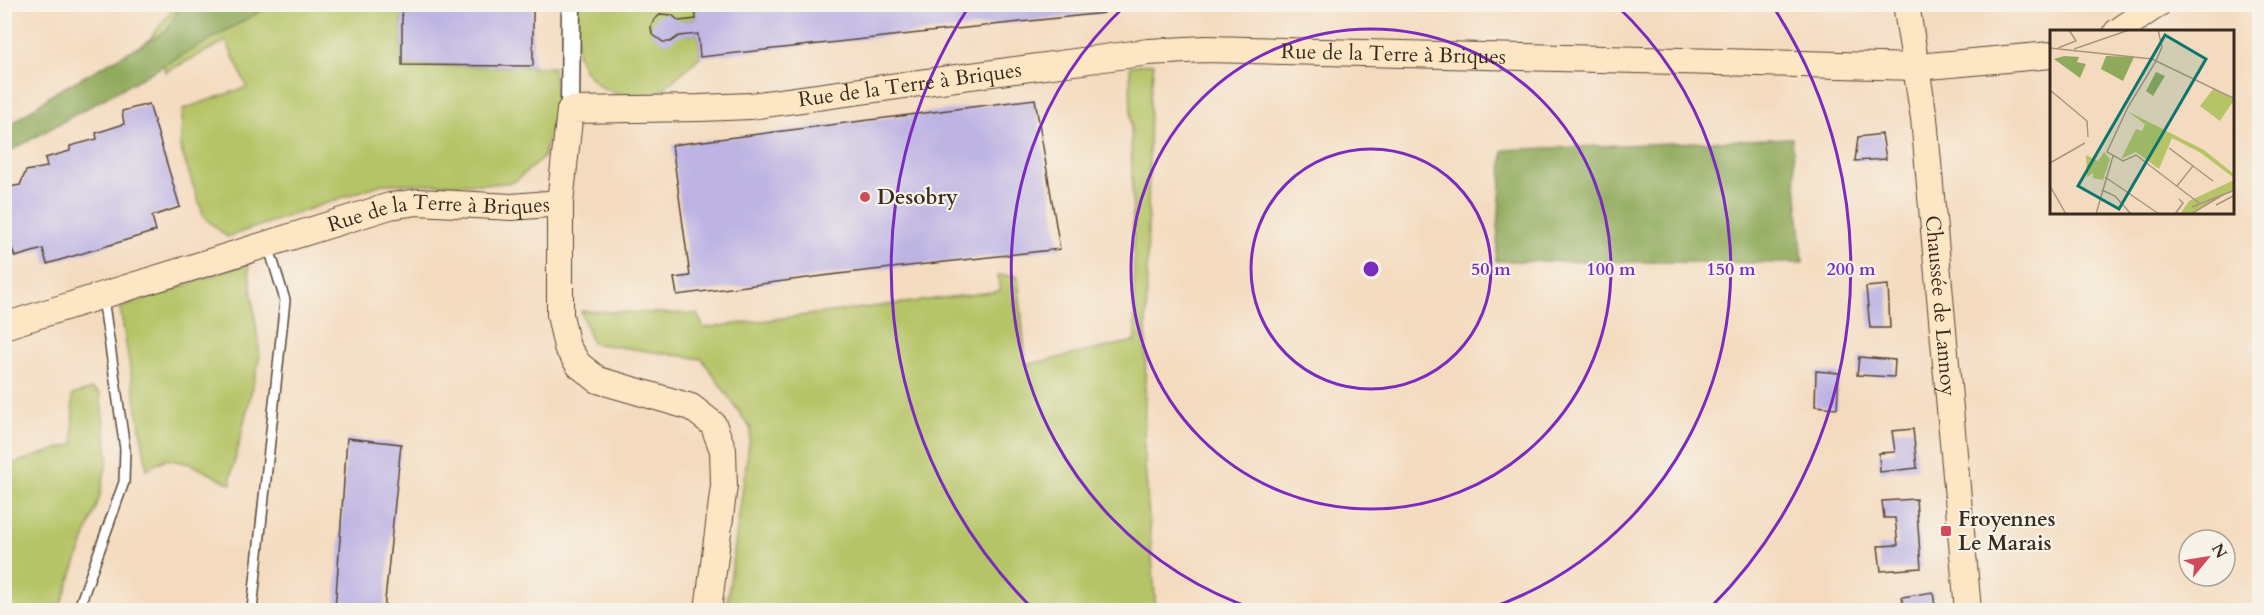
<svg xmlns="http://www.w3.org/2000/svg" width="2264" height="615" font-family="Cardo,serif">
<style>
.green{fill:#b5c466;stroke:#787742;stroke-width:1.5}
.forest{fill:#90aa5b;stroke:#666a3c;stroke-width:1.5}
.building{fill:#bdb4e3}
.lines{fill:none;stroke-linecap:round;stroke-linejoin:round}
.lane-casing{stroke:#574536;stroke-width:12}
.street-casing{stroke:#574536;stroke-width:21}
.secondary-casing{stroke:#574536;stroke-width:28}
.lane{stroke:#fff;stroke-width:9}
.street{stroke:#fff;stroke-width:18}
.secondary{stroke:#fce6c4;stroke-width:26}
.ring{fill:none;stroke:#7b2cbf;stroke-width:3}
.poi-dot{fill:#d1495b;stroke:#f7f3e8;stroke-width:2}
.labels{text-anchor:middle;stroke-width:4.5;stroke-linejoin:round;paint-order:stroke}
.street-label{font-size:21px;fill:#3b2a1e;stroke:#f7f3e8}
.poi-label{font-size:21px;font-weight:bold;fill:#3b2a1e;stroke:#f7f3e8;text-anchor:start}
.inset-road{fill:none;stroke:#aa947f;stroke-width:1.5}
.view{fill:#0f766e;fill-opacity:0.15;stroke:#0f766e;stroke-width:3}
.inset-edge{fill:none;stroke:#3b2a1e;stroke-width:3}
.centre{fill:#7b2cbf;stroke:#f7f3e8;stroke-width:3}
.ring-label{font-size:18px;text-anchor:middle;font-weight:bold;fill:#7b2cbf;stroke:#f7f3e8;stroke-width:4.5;stroke-linejoin:round;paint-order:stroke}
</style>
<rect width="100%" height="100%" fill="#f7f3e8"/>
<filter id="ink" filterUnits="userSpaceOnUse"><feTurbulence type="fractalNoise" baseFrequency=".0167" numOctaves="2"/><feDisplacementMap in="SourceGraphic" scale="12" xChannelSelector="R" yChannelSelector="G"/><feConvolveMatrix kernelMatrix="1 2 1 2 8 2 1 2 1" color-interpolation-filters="sRGB"/></filter>
<filter id="wash" filterUnits="userSpaceOnUse"><feTurbulence type="fractalNoise" baseFrequency=".008" numOctaves="4" result="noise"/><feDisplacementMap in="SourceGraphic" scale="24" xChannelSelector="R" yChannelSelector="G"/><feGaussianBlur stdDeviation="1.35" result="paint"/><feColorMatrix in="noise" values="0 0 0 0 0 0 0 0 0 0 0 0 0 0 0 0 0 1.4 0 .05"/><feComposite in="paint" operator="in"/></filter>
<g filter="url(#wash)">
<rect width="100%" height="100%" fill="#f4dbbf"/>
<g class="green">
<path d="M176,5h226v60l151,2 4,38 -14,53 -29,24 -24,2h-108l-155,53 -23,-20 -24,-70 3,-38 64,-22 -21,-46 -60,31 -17,-32z"/>
<path d="M576,5h119l1,14 -14,2 2,14 14,-1 2,23 -44,38 -40,-1 -17,-8 -15,-16 -7,-17z"/>
<path d="M1154,63l-4,36 -6,353 12,158h-430l25,-181 -49,-70 -110,-16 -11,-32 116,3 7,14 296,-37 -2,-16 20,1 8,89 109,-24 -5,-275z"/>
<path d="M248,263l12,93 -29,120v8l-41,-20 -24,-5 -19,10 -27,-161z"/>
<path d="M92,389l8,5 8,63 -9,42 -40,111h-54v-144l69,-22 -2,-49z"/>
</g>
<g class="forest">
<path d="M180,5h92l-267,149v-25l51,-37 111,-61z"/>
<path d="M1792,138l11,125 -307,-2 7,-111z"/>
</g>
<g id="blocks">
<g class="building">
<path d="M402,4h131v62l-131,-1z"/>
<path d="M695,4h408l1,9 -404,44 -2,-23 -19,2 -9,6h-7l-11,-8 -1,-7 3,-7 7,-6 11,1 7,6 17,-2z"/>
<path d="M1035,99l25,150 -222,25 -161,21 -3,-17 16,-2 -18,-131z"/>
<path d="M149,104l31,103 -28,9 4,15 -109,33 -4,-15 -28,8 -11,-32v-37l16,-3 6,-14 21,-4 -2,-9 25,-7v-5l27,-7 -1,-6 28,-9 -2,-13z"/>
<path d="M1882,134l4,25 -31,2 3,-24z"/>
<path d="M1888,285l2,43h-20l-4,-41z"/>
<path d="M1859,357l36,3 -1,17 -37,-2z"/>
<path d="M1816,371l23,2 -2,35 -22,-2z"/>
<path d="M1913,429l4,39 -37,4 -1,-19 16,-1 -3,-21z"/>
<path d="M347,438l54,6 -17,166h-49z"/>
<path d="M1916,499l5,69 -40,3 -3,-25 20,-1 -3,-27h-11l-2,-17z"/>
<path d="M1933,592l2,15 -8,3h-23l-2,-13z"/>
</g>
</g>
</g>
<g filter="url(#ink)">
<use href="#blocks" fill-opacity="0" stroke="#574536" stroke-width="1.5"/>
<g class="lines">
<g class="lane-casing">
<g id="lane">
<path d="M78,610l46,-128 1,-33 -22,-151"/>
<path d="M252,610l33,-310 -17,-55"/>
</g>
</g>
<g class="street-casing">
<path id="street" d="M570,110l1,-106"/>
</g>
<g class="secondary-casing">
<g id="secondary">
<path id="s1" d="M1906,4l18,114 44,492"/>
<path d="M2117,32l41,-28"/>
<path id="s2" d="M4,326l386,-120 28,-4 94,5 48,-4"/>
<path id="s3" d="M708,610l16,-124 -1,-36 -10,-26 -22,-17 -93,-27 -19,-15 -12,-18 -7,-32v-112l10,-93 130,-2 51,-2 397,-54 58,-3 711,18 134,-12"/>
</g>
</g>
<use href="#lane" class="lane"/>
<use href="#street" class="street"/>
<use href="#secondary" class="secondary"/>
</g>
</g>
<g class="ring">
<circle cx="1371" cy="269" r="120"/>
<circle cx="1371" cy="269" r="240"/>
<path d="M1257 610A360 360 0 0 1 1125 6M1617 6A360 360 0 0 1 1485 610"/>
<path d="M1032 608A480 480 0 0 1 968 8M1774 8A480 480 0 0 1 1710 608"/>
</g>
<g class="poi-dot">
<circle cx="865" cy="197" r="6"/>
<rect x="1940" y="525" width="12" height="12" rx="3"/>
</g>
<g class="labels">
<g class="street-label">
<text dy="7" stroke="none"><textPath href="#s3" startOffset="1425">Rue de la Terre à Briques</textPath></text>
<text dy="7" stroke="none"><textPath href="#s3" startOffset="939">Rue de la Terre à Briques</textPath></text>
<text dy="7" stroke="none"><textPath href="#s2" startOffset="452">Rue de la Terre à Briques</textPath></text>
<text dy="7" stroke="none"><textPath href="#s1" startOffset="304">Chaussée de Lannoy</textPath></text>
</g>
<g class="poi-label">
<text x="877" y="204">Desobry</text>
<text x="1958" y="526">Froyennes<tspan x="1958" dy="24">Le Marais</tspan></text>
</g>
</g>
<g transform="translate(2050 30)">
<rect width="184" height="184" fill="#f4dbbf"/>
<path d="M164,58l20,12 -14,21 -20,-15zM77,81l77,39 30,24v4l-33,-25 -29,-15 -13,31 -23,-17 -15,7 15,-30 6,2 3,-7zM54,122l6,7 -7,21 -10,-2v-5l-6,4 -1,-22 12,6zM184,150v10l-45,24h-9l9,-13z" fill="#b5c466"/>
<path d="M14,26l15,1 -2,5 9,2 -6,14 -26,-19zM56,26l28,1 -11,24 -22,-12zM106,42l9,4 -12,20 -7,-5z" fill="#90aa5b"/>
<path class="inset-road" d="M0,18l102,11 83,40M8,18l18,-7 -7,-11M24,19l55,-19M106,31l6,-14 -4,-17M106,31l-28,46 -21,45 16,9 13,-6 63,48M0,60l37,31 1,16M119,118l24,18 -16,20M0,133l35,-20M143,136l20,15M55,147l54,37M0,156l16,28M52,160l13,6 16,18M166,175l19,-10M142,177l43,-17M46,184l17,-58M125,184l8,-11 -4,-4M141,184l30,-18"/>
<path class="view" d="M115,5l41,24 -87,150 -41,-23z"/>
<rect width="184" height="184" class="inset-edge"/>
</g>
<circle cx="1371" cy="269" r="9" class="centre"/>
<g class="ring-label">
<text x="1491" y="275">50 m</text>
<text x="1611" y="275">100 m</text>
<text x="1731" y="275">150 m</text>
<text x="1851" y="275">200 m</text>
</g>
<rect width="2264" height="615" fill="none" stroke="#f7f3e8" stroke-width="24"/>
<g transform="translate(2207 558) rotate(60)"><circle r="28" fill="#f7f3e8" stroke="#aca397" stroke-width="1.5"/>
<path d="M0-4.5L10 22L0 15L-10 22Z" fill="#d1495b"/>
<text y="-9" font-size="16" font-weight="bold" text-anchor="middle" fill="#3b2a1e">N</text>
</g>
</svg>
